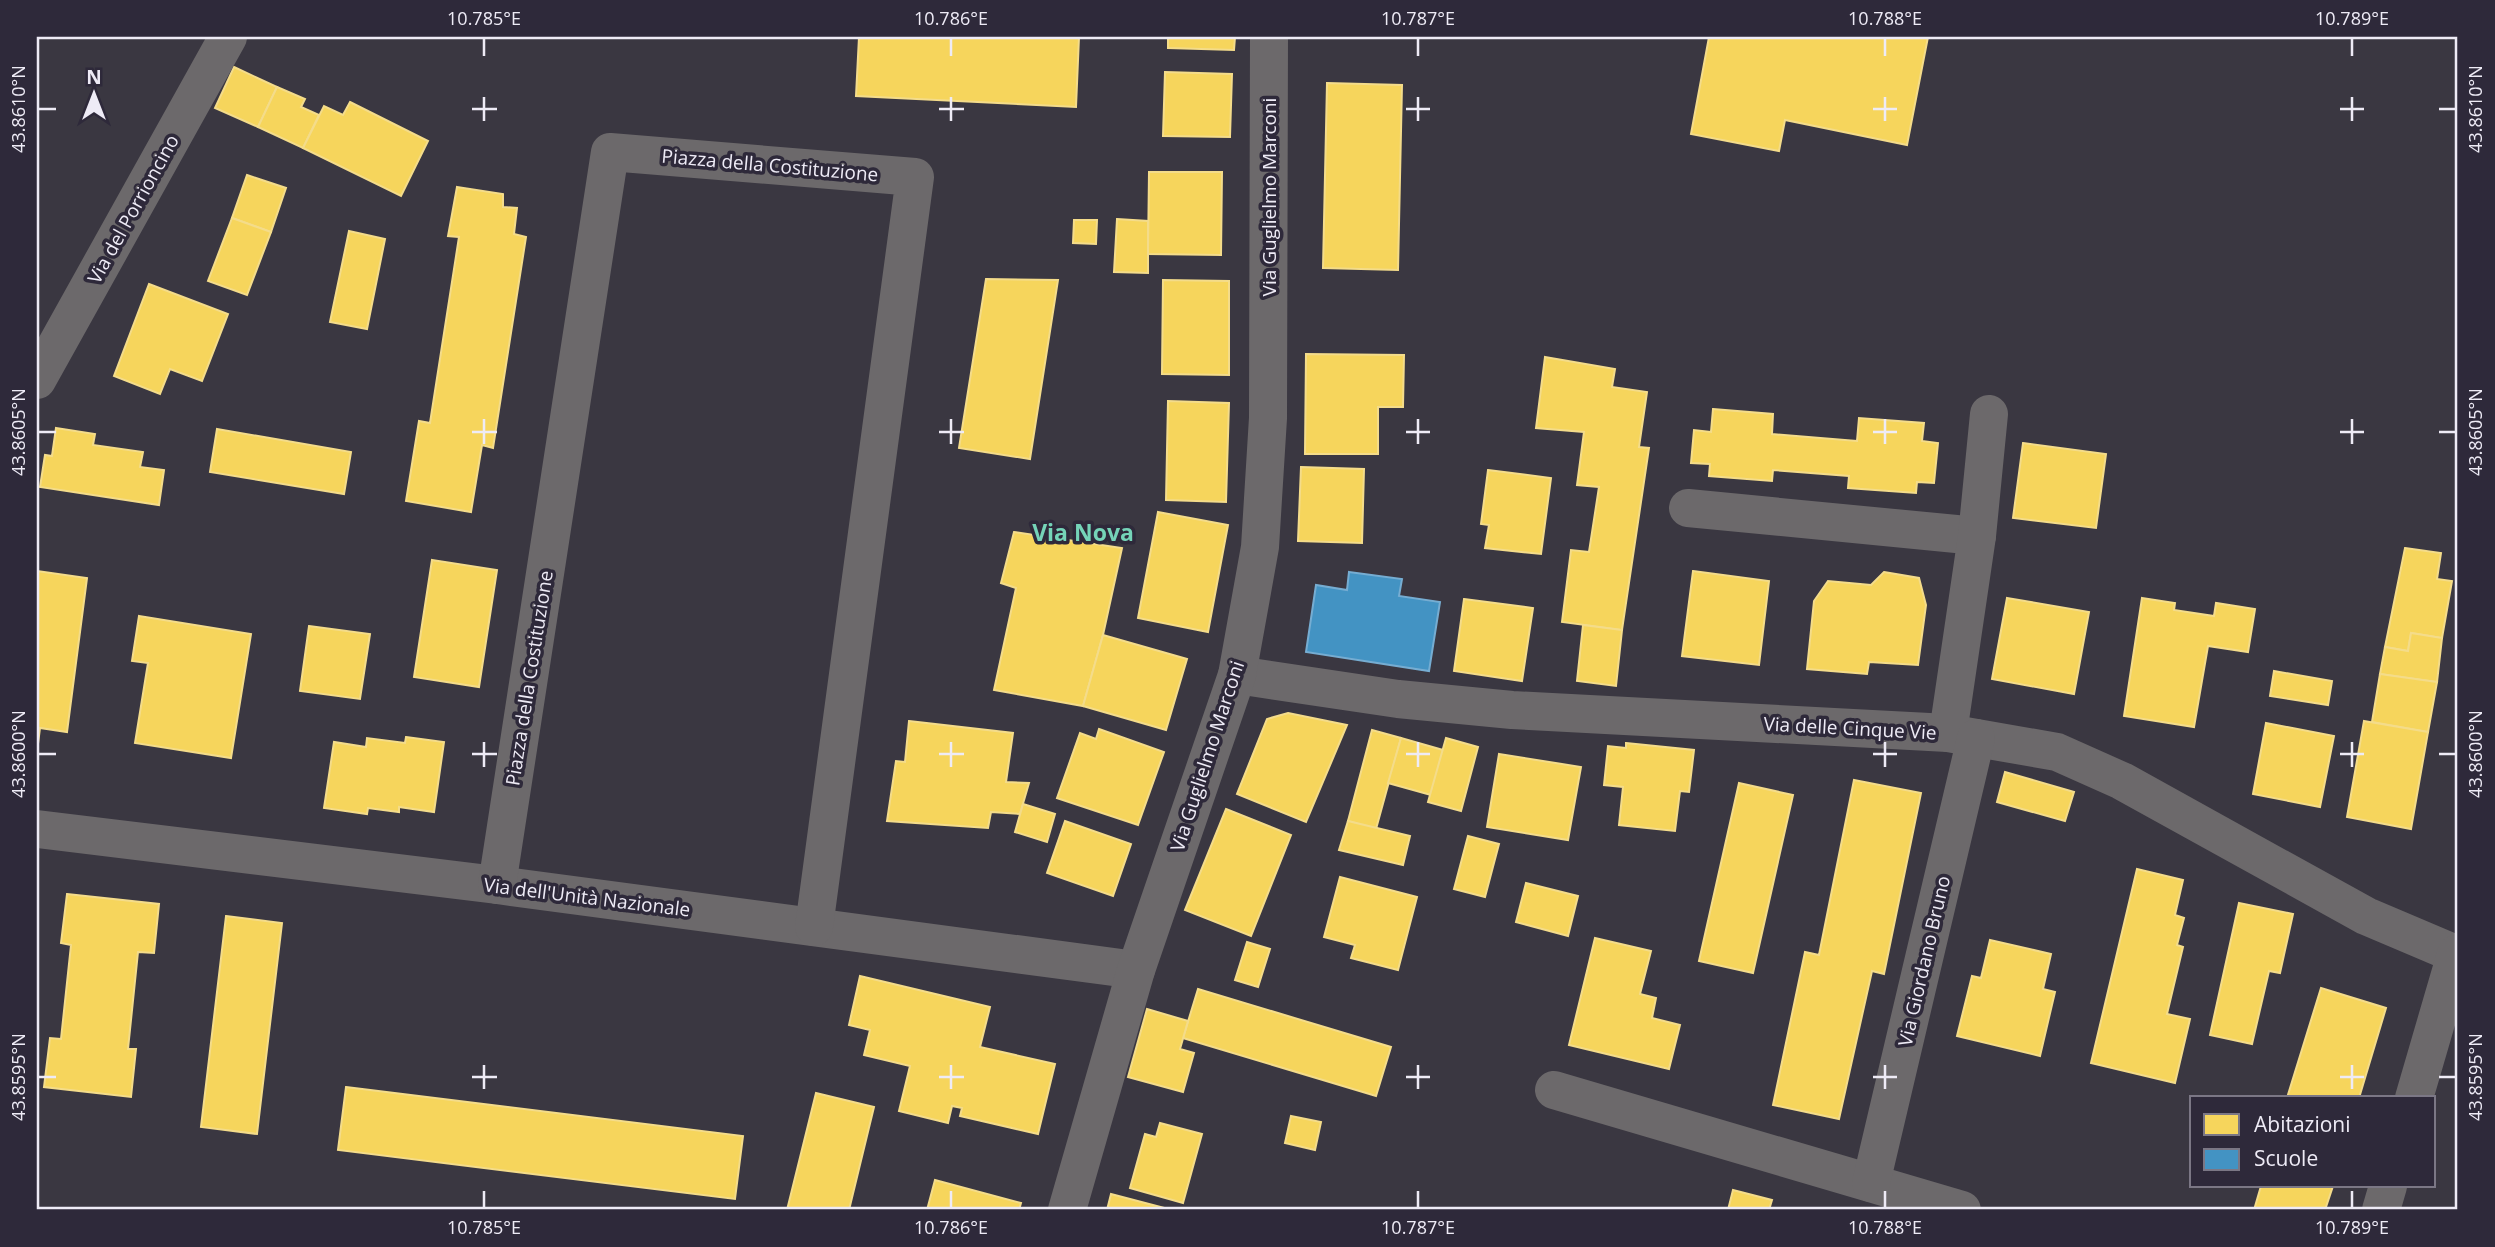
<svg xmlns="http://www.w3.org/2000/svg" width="2495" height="1247" font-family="'Open Sans',sans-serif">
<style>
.homes{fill:#f6d55c;stroke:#f4dc8a;stroke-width:2}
.schools{fill:#4393c3;stroke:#76add2;stroke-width:2}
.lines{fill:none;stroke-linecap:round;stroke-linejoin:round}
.minor{stroke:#6c696b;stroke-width:38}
.ticks{fill:none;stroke:#eeebf6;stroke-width:2.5}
.labels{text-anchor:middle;stroke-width:7;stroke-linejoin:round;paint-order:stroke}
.street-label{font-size:19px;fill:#eeebf6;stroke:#2e293a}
.quarter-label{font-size:23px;font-weight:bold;fill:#75d4b8;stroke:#2e293a}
.neatline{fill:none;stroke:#eeebf6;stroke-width:2.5}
.ticks-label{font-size:18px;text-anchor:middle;fill:#eeebf6}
</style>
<rect width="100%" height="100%" fill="#3a3741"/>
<g class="homes">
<path d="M859,37h220l-3,70 -220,-11z"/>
<path d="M1168,37h67l-1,13 -66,-2z"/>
<path d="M1709,37h219l-21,108 -122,-25 -6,31 -88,-17z"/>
<path d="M234,67l43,20 -19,40 -43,-19z"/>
<path d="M1165,72l67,2 -2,63 -67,-1z"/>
<path d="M1327,83l75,2 -4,185 -75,-2z"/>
<path d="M277,87l28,12 -4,8 18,8 -16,33 -45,-21z"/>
<path d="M350,102l78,39 -27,55 -98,-48 21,-42 19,9z"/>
<path d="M1149,172h73l-1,83 -73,-1z"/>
<path d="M247,175l39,13 -15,44 -39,-14z"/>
<path d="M457,187l46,7v13l14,1 -3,26 12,3 -33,211 -11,-3 -11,67 -65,-11 13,-80 11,2 29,-186 -11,-1z"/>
<path d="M232,218l39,14 -24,63 -39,-14z"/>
<path d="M1117,219l31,2v52l-34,-1z"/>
<path d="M1074,220h23l-1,24 -23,-1z"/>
<path d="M349,231l36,8 -18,90 -37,-7z"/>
<path d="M986,279l72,1 -28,179 -71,-11z"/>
<path d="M1163,280l66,1v94l-67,-1z"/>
<path d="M149,284l79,30 -26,67 -32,-12 -10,25 -46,-18z"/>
<path d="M1306,354l98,1 -1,52h-25v47h-73z"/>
<path d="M1545,357l70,12 -3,18 35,5 -8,55 10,1 -27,182 -60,-8 9,-72 18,2 10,-65 -22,-2 7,-53 -48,-4z"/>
<path d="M1168,401l61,2 -3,99 -60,-2z"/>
<path d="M1713,409l60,5 -1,20 85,7 2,-23 65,5 -2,18 16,2 -4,40 -17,-1 -1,11 -68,-5 1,-12 -76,-6 -1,11 -63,-5 1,-12 -19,-1 3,-33 17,2z"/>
<path d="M56,428l39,6 -2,11 50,7 -3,15 24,3 -5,35 -119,-18 5,-32 7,1z"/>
<path d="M217,429l134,23 -7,42 -134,-22z"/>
<path d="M2023,443l83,11 -10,74 -83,-10z"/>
<path d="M1301,467l63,2 -2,74 -64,-2z"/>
<path d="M1488,470l63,8 -10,76 -56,-6 4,-23 -8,-1z"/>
<path d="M1158,512l70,13 -20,107 -70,-14z"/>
<path d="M1014,532l108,16 -19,87 -20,71 -89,-16 22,-102 -15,-5z"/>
<path d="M2405,548l36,5 -4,26 15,2 -10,57 -31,-5 -3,18 -23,-4z"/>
<path d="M432,560l65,10 -18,117 -65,-10z"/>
<path d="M37,571l50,7 -20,154 -27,-4 -3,24z"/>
<path d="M1693,571l76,10 -10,84 -77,-9z"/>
<path d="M1884,572l35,6 7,27 -8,60 -49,-3 -2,12 -60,-5 7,-68 14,-20 43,4z"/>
<path d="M2007,598l82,14 -15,82 -82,-15z"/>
<path d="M2142,598l33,5 -1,7 40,6 2,-13 39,6 -7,43 -40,-6 -14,81 -70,-11z"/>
<path d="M1464,599l69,9 -11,73 -68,-10z"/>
<path d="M139,616l112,18 -20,124 -96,-15 13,-80 -16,-2z"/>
<path d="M1583,625l39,5 -6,56 -39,-5z"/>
<path d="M309,626l61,8 -10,65 -60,-8z"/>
<path d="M2411,633l31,5 -5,44 -57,-8 5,-27 23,4z"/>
<path d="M1103,635l84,24 -21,71 -83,-24z"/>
<path d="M2274,671l58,10 -4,24 -58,-9z"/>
<path d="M2380,674l57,8 -9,50 -56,-10z"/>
<path d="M1288,713l59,12 -41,97 -69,-28 30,-75z"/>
<path d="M909,721l104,12 -7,49 23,1 -9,31 -29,-2 -3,16 -101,-7 9,-60 9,1z"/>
<path d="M2364,721l64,11 -17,97 -64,-12z"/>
<path d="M2266,723l68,13 -14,71 -67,-13z"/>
<path d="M1099,729l65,23 -26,73 -81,-27 23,-65 16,6z"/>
<path d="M1372,730l29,8 -25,91 -28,-8z"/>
<path d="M406,737l38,5 -10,70 -35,-5v5l-31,-4 -1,6 -43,-6 10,-66 32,5 1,-9 38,5z"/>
<path d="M1401,738l42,12 -12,45 -43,-12z"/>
<path d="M1446,738l32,9 -17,64 -33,-9z"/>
<path d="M1626,743l68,7 -5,42 -9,-1 -5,40 -56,-6 4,-38 -19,-2 4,-39 18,2z"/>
<path d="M1499,754l82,13 -13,73 -81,-13z"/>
<path d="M2005,772l69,20 -9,29 -68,-19z"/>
<path d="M1854,780l67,13 -37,181 -12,-3 -33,148 -66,-14 32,-153 14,3z"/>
<path d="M1739,783l54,12 -40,178 -54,-12z"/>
<path d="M1023,804l32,10 -8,28 -32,-10z"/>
<path d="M1226,809l65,26 -40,101 -66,-26z"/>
<path d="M1065,821l66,23 -18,52 -66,-23z"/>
<path d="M1348,821l62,15 -7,29 -64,-15z"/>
<path d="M1468,836l31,8 -14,53 -31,-8z"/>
<path d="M2137,869l46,11 -8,35 9,3 -7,27 6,2 -16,67 23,5 -15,64 -84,-20z"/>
<path d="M1340,877l77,20 -19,73 -47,-12 4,-13 -31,-8z"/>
<path d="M1526,883l52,13 -10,40 -52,-14z"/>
<path d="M67,894l92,10 -5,49 -16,-1 -10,97h8l-5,48 -87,-10 6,-49 11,1 10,-94 -10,-2z"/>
<path d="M2239,903l54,11 -13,59 -11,-2 -17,73 -42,-9z"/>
<path d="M226,916l56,7 -25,211 -56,-7z"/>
<path d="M1595,938l56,13 -11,43 16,4 -4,20 28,7 -11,44 -100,-24z"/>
<path d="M1990,940l61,14 -8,35 12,3 -15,64 -83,-20 15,-60 9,2z"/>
<path d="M1247,942l23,7 -12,38 -23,-7z"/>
<path d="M860,976l130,31 -10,40 75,17 -17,70 -78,-18 2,-8 -10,-2 -4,17 -49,-12 11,-45 -46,-11 6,-25 -21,-5z"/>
<path d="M2321,988l65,20 -27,90h-72z"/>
<path d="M1198,989l193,58 -15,49 -193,-58z"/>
<path d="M1147,1009l41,12 -8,28 14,4 -11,39 -55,-15z"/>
<path d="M346,1087l397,49 -8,63 -397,-49z"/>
<path d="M816,1093l58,14 -25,103h-62z"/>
<path d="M1291,1116l30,6 -6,28 -30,-7z"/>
<path d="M1160,1123l42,11 -19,69 -53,-15 15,-54 11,3z"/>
<path d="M935,1180l86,23 -2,7h-92z"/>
<path d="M2261,1186h72l-8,24h-71z"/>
<path d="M1733,1190l39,10 -3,10h-41z"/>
<path d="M1111,1194l61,16h-65z"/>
</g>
<path class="schools" d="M1349,572l53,7 -3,17 41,6 -11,69 -123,-19 10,-67 31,5z"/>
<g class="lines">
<g class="minor">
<path d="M37,380l191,-343"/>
<path d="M1688,508l289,28"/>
<path d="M1237,675l161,24 114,11 436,23 109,19 65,29 244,135 92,39"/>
<path d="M1948,733l29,-197 12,-122"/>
<path d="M37,829l460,56 639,85"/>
<path d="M497,885l113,-733 305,25 -101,750"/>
<path d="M1554,1090l408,120"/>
<path d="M2414,1098l42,-144"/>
<path d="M1871,1183l105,-445"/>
<path d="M1067,1210l69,-240 101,-295 23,-128 8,-129 1,-381"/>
<path d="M2381,1210l7,-24"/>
</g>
</g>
<path class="ticks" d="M484,38v18M951,38v18M1418,38v18M1885,38v18M2352,38v18M484,97v24M951,97v24M1418,97v24M1885,97v24M2352,97v24M38,109h18M472,109h25M939,109h25M1406,109h24M1873,109h24M2340,109h24M2439,109h17M484,419v25M951,419v25M1418,419v25M1885,419v25M2352,419v25M38,432h18M472,432h25M939,432h25M1406,432h24M1873,432h24M2340,432h24M2439,432h17M484,742v25M951,742v25M1418,742v25M1885,742v25M2352,742v25M38,754h18M472,754h25M939,754h25M1406,754h24M1873,754h24M2340,754h24M2439,754h17M484,1065v24M951,1065v24M1418,1065v24M1885,1065v24M2352,1065v24M38,1077h18M472,1077h25M939,1077h25M1406,1077h24M1873,1077h24M2340,1077h24M2439,1077h17M484,1191v17M951,1191v17M1418,1191v17M1885,1191v17M2352,1191v17"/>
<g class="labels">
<g class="street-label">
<text transform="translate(770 165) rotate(5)" y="7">Piazza della Costituzione</text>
<text transform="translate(1269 197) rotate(-90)" y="7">Via Guglielmo Marconi</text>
<text transform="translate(133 209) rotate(-61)" y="7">Via del Porrioncino</text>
<text transform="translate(529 678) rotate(-81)" y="7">Piazza della Costituzione</text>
<text transform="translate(1850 728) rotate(3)" y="7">Via delle Cinque Vie</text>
<text transform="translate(1207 756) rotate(-72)" y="7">Via Guglielmo Marconi</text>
<text transform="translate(587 897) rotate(7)" y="7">Via dell'Unità Nazionale</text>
<text transform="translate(1924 961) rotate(-77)" y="7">Via Giordano Bruno</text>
</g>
<g class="quarter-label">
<text x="1083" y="541">Via Nova</text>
</g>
</g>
<rect width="2495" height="1247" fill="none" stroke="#2e293a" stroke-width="77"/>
<rect x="2190" y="1096" width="245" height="91" fill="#2e293a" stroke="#7b7785" stroke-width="2"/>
<rect x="2204" y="1114" width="35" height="21" fill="#f6d55c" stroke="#7b7785" stroke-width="2"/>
<text x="2254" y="1132" font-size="21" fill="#eeebf6">Abitazioni</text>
<rect x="2204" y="1149" width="35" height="21" fill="#4393c3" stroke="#7b7785" stroke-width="2"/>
<text x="2254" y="1166" font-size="21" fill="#eeebf6">Scuole</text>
<g transform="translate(94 94)" stroke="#2e293a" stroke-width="5" paint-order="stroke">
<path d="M0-5L12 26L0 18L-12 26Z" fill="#eeebf6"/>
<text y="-10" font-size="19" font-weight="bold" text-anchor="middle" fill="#eeebf6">N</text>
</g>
<rect x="38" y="38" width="2418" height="1170" class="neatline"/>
<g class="ticks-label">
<text x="484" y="25">10.785°E</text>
<text x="951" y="25">10.786°E</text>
<text x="1418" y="25">10.787°E</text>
<text x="1885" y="25">10.788°E</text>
<text x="2352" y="25">10.789°E</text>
<text transform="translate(19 109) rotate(-90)" y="6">43.8610°N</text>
<text transform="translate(2476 109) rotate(-90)" y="6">43.8610°N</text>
<text transform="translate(19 432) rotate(-90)" y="6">43.8605°N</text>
<text transform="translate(2476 432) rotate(-90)" y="6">43.8605°N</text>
<text transform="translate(19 754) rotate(-90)" y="6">43.8600°N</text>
<text transform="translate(2476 754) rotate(-90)" y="6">43.8600°N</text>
<text transform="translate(19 1077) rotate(-90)" y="6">43.8595°N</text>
<text transform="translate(2476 1077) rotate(-90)" y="6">43.8595°N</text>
<text x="484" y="1234">10.785°E</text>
<text x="951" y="1234">10.786°E</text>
<text x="1418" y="1234">10.787°E</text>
<text x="1885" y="1234">10.788°E</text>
<text x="2352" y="1234">10.789°E</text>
</g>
</svg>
